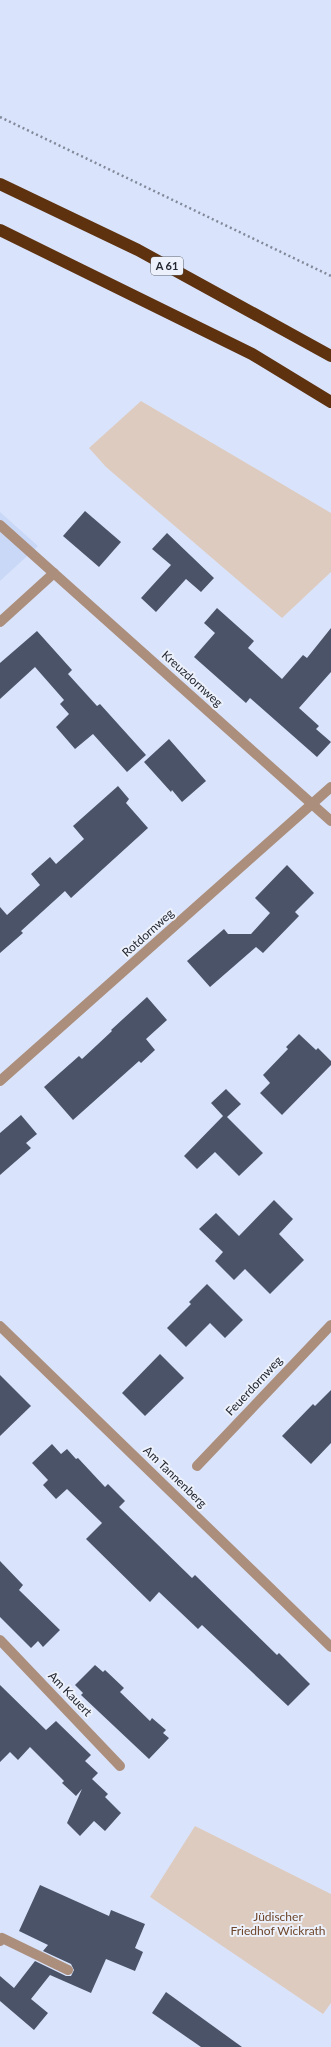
<svg xmlns="http://www.w3.org/2000/svg" width="331" height="2047" font-family="Lato,sans-serif">
<style>
.built{fill:#cad8f7}
.green{fill:#decbbf}
.building{fill:#4b5368}
.lines{fill:none;stroke-linecap:round;stroke-linejoin:round}
.path{stroke:#82899a;stroke-width:2.5;stroke-dasharray:2 3;stroke-linecap:butt}
.service{stroke:#ac8e7c;stroke-width:10}
.minor{stroke:#ac8e7c;stroke-width:10}
.motorway{stroke:#5f320f;stroke-width:12}
.labels{text-anchor:middle;stroke-width:4;stroke-linejoin:round;paint-order:stroke}
.shield{fill:#ecf1fb;stroke:#5f646d;stroke-width:1}
.shield-label{font-size:11px;font-weight:bold;fill:#232730}
.street-label{font-size:12px;fill:#232730;stroke:#ecf1fb}
.park-label{font-size:12px;fill:#6e452a;stroke:#ecf1fb}
</style>
<rect width="100%" height="100%" fill="#d9e4fc"/>
<path class="built" d="M0,512l38,34 -38,35z"/>
<g class="green">
<path d="M141,401l190,112v59l-49,46 -176,-151 -17,-19z"/>
<path d="M195,1826l136,68v109l-8,11 -173,-117z"/>
</g>
<g class="building">
<path d="M85,511l36,31 -22,25 -36,-31z"/>
<path d="M167,533l47,45 -13,14 -15,-13 -30,33 -15,-14 30,-33 -19,-16z"/>
<path d="M217,608l37,33 -6,7 34,31 21,-24 4,3 24,-30v44l-32,36 20,18 -3,3 15,13 -14,15 -67,-59 -4,5 -52,-46 21,-24 -11,-10z"/>
<path d="M37,631l35,39 -4,4 29,32 3,-2 46,51 -19,17 -34,-38 -18,15 -19,-22 13,-13 -9,-10 4,-4 -29,-33 -35,32v-36z"/>
<path d="M169,739l37,42 -24,21 -10,-12 -1,2 -27,-30z"/>
<path d="M118,786l11,13 -3,4 22,25 -77,70 -6,-7 -44,40 2,2 -23,20v-46l7,8 33,-30 -9,-11 19,-17 6,7 28,-25 -11,-13z"/>
<path d="M287,865l27,28 -19,19 4,4 -36,37 -7,-6 -46,40 -23,-26 37,-32 4,5h23l19,-21 -15,-15z"/>
<path d="M147,997l20,23 -21,19 9,11 -14,13 -2,-2 -66,59 -29,-33 35,-31 3,3 30,-28 -1,-1z"/>
<path d="M299,1034l17,16 2,-2 13,13v4l-49,50 -22,-22 10,-10 -7,-8 25,-26 -2,-2z"/>
<path d="M226,1089l15,15 -14,13 36,36 -24,23 -24,-24 -18,17 -13,-13 39,-40 -12,-13z"/>
<path d="M21,1115l16,19 -11,9 5,5 -31,27v-42z"/>
<path d="M274,1200l19,19 -14,15 25,26 -34,34 -25,-25 -11,11 -19,-19 8,-9 -24,-23 17,-16 23,23z"/>
<path d="M207,1284l36,36 -18,18 -15,-15 -24,24 -19,-19 24,-24 -2,-2z"/>
<path d="M160,1354l24,24 -39,38 -23,-23z"/>
<path d="M0,1375l31,31 -31,30z"/>
<path d="M331,1390v53l-20,21 -29,-28 31,-32 2,2z"/>
<path d="M52,1444l9,10 6,-5 9,10 2,-1 27,29 3,-3 17,17 -6,6 73,71 3,-3 82,80 2,-2 31,31 -22,22 -86,-81 -4,4 -39,-37 -9,10 -64,-63 16,-16 -35,-34 -11,10 -13,-14 5,-5 -16,-17z"/>
<path d="M0,1561l23,24 -4,5 41,40 -17,17 -5,-6 -7,7 -31,-31z"/>
<path d="M95,1665l8,7 2,-2 19,18 -4,4 30,29 2,-3 14,12 -3,3 6,5 -20,21 -68,-64 2,-2 -8,-8z"/>
<path d="M0,1685l46,45 10,-9 35,34 -6,6 13,12 -6,6 16,15 -3,3 16,16 -16,18 -11,-10 -14,15 -13,-13 15,-34 -6,7 -14,-13 2,-2 -34,-34 -12,13 -8,-8 -10,10z"/>
<path d="M40,1885l69,31 2,-6 34,14 -10,24 8,4 -8,19 -29,-12 -15,34 -41,-18 -19,24 17,14 -14,17 -34,-29v-25l14,12 21,-27 31,15h5l3,-6 -3,-6 -28,-13 5,-6 -29,-14z"/>
<path d="M166,1992l76,55h-41l-49,-34z"/>
</g>
<g class="lines">
<path class="path" d="M0,117l331,159"/>
<g class="service">
<path d="M0,1640l120,126"/>
<path d="M0,1941l2,-3 66,32"/>
</g>
<g class="minor">
<path d="M0,525l331,296"/>
<path d="M0,622l54,-49"/>
<path d="M0,1081l331,-294"/>
<path d="M0,1326l331,321"/>
<path d="M197,1466l134,-141"/>
</g>
<g class="motorway">
<path d="M0,184l138,66 193,106"/>
<path d="M0,230l252,124 79,48"/>
</g>
</g>
<g class="labels">
<rect class="shield" x="151" y="257" width="32" height="18" rx="3"/>
<g class="shield-label">
<text x="167" y="270">A 61</text>
</g>
<g class="street-label">
<text transform="translate(192 679) rotate(42)" y="4">Kreuzdornweg</text>
<text transform="translate(148 933) rotate(-42)" y="4">Rotdornweg</text>
<text transform="translate(254 1386) rotate(-47)" y="4">Feuerdornweg</text>
<text transform="translate(175 1477) rotate(44)" y="4">Am Tannenberg</text>
<text transform="translate(70 1694) rotate(46)" y="4">Am Kauert</text>
</g>
<g class="park-label">
<text x="278" y="1921">Jüdischer<tspan x="278" dy="14">Friedhof Wickrath</tspan></text>
</g>
</g>
</svg>
